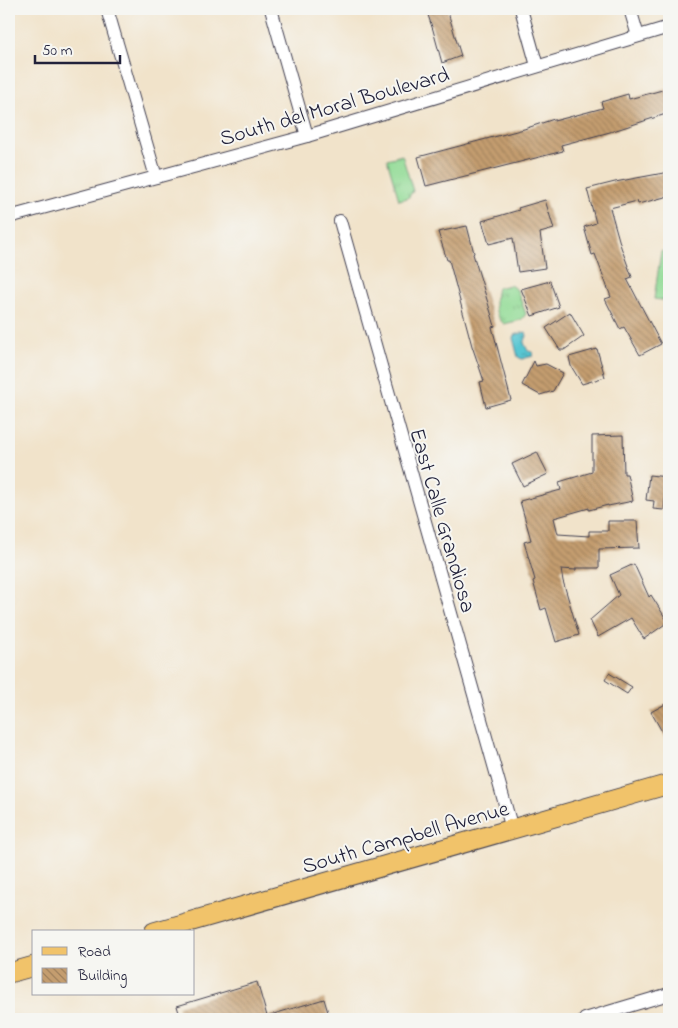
<svg xmlns="http://www.w3.org/2000/svg" width="678" height="1028" font-family="'Indie Flower',sans-serif">
<style>
.grass{fill:url(#grass-tufts);stroke:#5a7e68}
.pitch{fill:#93db96;stroke:#5a7e68}
.water{fill:url(#water-ripples);stroke:#3e7486}
.building{fill:url(#building-back-hatch)}
.lines{fill:none;stroke-linecap:round;stroke-linejoin:round}
.street-casing{stroke:#413f50;stroke-width:14}
.primary-casing{stroke:#413f50;stroke-width:21}
.street{stroke:#fff;stroke-width:12}
.primary{stroke:#f1c36a;stroke-width:19}
.labels{text-anchor:middle;stroke-width:4;stroke-linejoin:round;paint-order:stroke}
.street-label{font-size:22px;fill:#22223b;stroke:#f6f6f2}
</style>
<defs>
<pattern id="grass-tufts" width="24" height="20" patternUnits="userSpaceOnUse" patternTransform="scale(1.25)"><rect width="24" height="20" fill="#93db96"/><path d="M3 7l-1-3M5 7V3M7 7l1-3M15 17l-1-3M17 17v-4M19 17l1-3" fill="none" stroke="#7ebc82"/></pattern>
<pattern id="water-ripples" width="26" height="14" patternUnits="userSpaceOnUse" patternTransform="scale(1.25)"><rect width="26" height="14" fill="#59c6d2"/><path d="M2 4q2-2 4 0t4 0M15 11q2-2 4 0t4 0" fill="none" stroke="#49a0ac"/></pattern>
<pattern id="building-back-hatch" width="6" height="6" patternUnits="userSpaceOnUse" patternTransform="scale(1.25)"><rect width="6" height="6" fill="#c49d6f"/><path d="M-1 5l2 2M0 0l6 6M5-1l2 2" fill="none" stroke="#9f805c"/></pattern>
</defs>
<rect width="100%" height="100%" fill="#f6f6f2"/>
<filter id="ink" filterUnits="userSpaceOnUse"><feTurbulence type="fractalNoise" baseFrequency=".02" numOctaves="2"/><feDisplacementMap in="SourceGraphic" scale="10" xChannelSelector="R" yChannelSelector="G"/><feConvolveMatrix kernelMatrix="1 2 1 2 8 2 1 2 1" color-interpolation-filters="sRGB"/></filter>
<filter id="wash" filterUnits="userSpaceOnUse"><feTurbulence type="fractalNoise" baseFrequency=".0096" numOctaves="4" result="noise"/><feDisplacementMap in="SourceGraphic" scale="20" xChannelSelector="R" yChannelSelector="G"/><feGaussianBlur stdDeviation="1.12" result="paint"/><feColorMatrix in="noise" values="0 0 0 0 0 0 0 0 0 0 0 0 0 0 0 0 0 1.4 0 .05"/><feComposite in="paint" operator="in"/></filter>
<g filter="url(#wash)">
<rect width="100%" height="100%" fill="#f1e3ca"/>
<g class="grass">
<path d="M402,155l11,36 -5,7 -9,2 -12,-41z"/>
<path d="M510,285l7,5 9,24 -5,6 -17,4c-11,-10 -10,-23 -7,-36z"/>
</g>
<path class="pitch" d="M661,251l8,3v47l-15,-2z"/>
<path class="water" d="M526,332l1,4 -3,7 4,8 4,1 1,4 -11,3 -4,-2 -5,-19 1,-3z"/>
<g id="blocks">
<g class="building">
<path d="M426,9h21l14,47 -19,7 -9,-33z"/>
<path d="M666,89l3,11v13l-59,19 -49,13 2,6 -137,35 -8,-29 106,-28 30,-10v2l49,-13 -2,-6 27,-8 1,5z"/>
<path d="M669,172v24l-31,8 -1,-3 -27,7 11,39 11,30 -5,2 34,65 -21,11 -16,-28 -4,2 -15,-30 6,-2 -16,-43 -3,1 -8,-28 12,-4 -9,-34 28,-7z"/>
<path d="M545,200l9,29 -14,4 5,35 -27,4 -5,-34 -24,6 -7,-23 37,-11 -1,-2z"/>
<path d="M467,226l7,27 -1,1 22,72 -3,1 19,73 -25,7 -6,-25 4,-1 -12,-35 -23,-86h-2l-9,-28z"/>
<path d="M550,281l9,26 -27,9 -11,-27z"/>
<path d="M570,312l14,24 -20,14h-4l-14,-22z"/>
<path d="M597,349l8,28 -23,7 -11,-18 -2,-9z"/>
<path d="M534,361l2,5 10,-2 17,9 -10,18 -13,4 -18,-10z"/>
<path d="M623,435l1,39h3l6,27 -25,5v-1l-19,5v-2l-35,10 4,16 31,2v-5h19v-10h29l2,27 -40,1v19h-23v2l-15,-1 2,12 16,54 -23,7 -10,-34 -5,2 -8,-29 2,-1 -11,-38 7,-2 -11,-39 41,-11 -2,-8 33,-10v-36z"/>
<path d="M537,452l11,22 -25,12 -11,-22z"/>
<path d="M649,475l18,2 -3,33 -11,-1 1,-8 -8,-1z"/>
<path d="M634,564l15,33 2,-2 17,27 -24,17 -13,-21 -33,19 -8,-17 29,-25 -9,-20z"/>
<path d="M609,673l23,14 -5,7 -22,-14z"/>
<path d="M669,702v42l-18,-32z"/>
<path d="M257,982l10,34 57,-17 6,20h-149l-4,-13z"/>
</g>
</g>
</g>
<g filter="url(#ink)">
<use href="#blocks" fill-opacity="0" stroke="#413f50" stroke-width="1"/>
<g class="lines">
<g class="street-casing">
<g id="street">
<path d="M107,9l49,168"/>
<path d="M271,9l36,127"/>
<path d="M521,9l16,57"/>
<path d="M630,9l8,27"/>
<path d="M9,217l298,-81 362,-109"/>
<path d="M340,221l172,608"/>
<path d="M585,1019l84,-25"/>
</g>
</g>
<g class="primary-casing">
<g id="primary">
<path d="M154,932l515,-148"/>
<path d="M9,973l25,-7"/>
</g>
</g>
<use href="#street" class="street"/>
<use href="#primary" class="primary"/>
</g>
</g>
<g class="labels">
<g class="street-label">
<text transform="translate(334 105) rotate(-16)" y="8">South del Moral Boulevard</text>
<text transform="translate(444 520) rotate(74)" y="8">East Calle Grandiosa</text>
<text transform="translate(405 836) rotate(-16)" y="8">South Campbell Avenue</text>
</g>
</g>
<rect width="678" height="1028" fill="none" stroke="#f6f6f2" stroke-width="30"/>
<rect x="32" y="930" width="162" height="65" fill="#f6f6f2" stroke="#a1a1a9"/>
<rect x="42" y="947" width="25" height="8" fill="#f1c36a" stroke="#a1a1a9"/>
<text x="78" y="956" font-size="15" fill="#22223b">Road</text>
<rect x="42" y="968" width="25" height="15" fill="url(#building-back-hatch)" stroke="#a1a1a9"/>
<text x="78" y="980" font-size="15" fill="#22223b">Building</text>
<path d="M35 55v8h85v-8" fill="none" stroke="#22223b" stroke-width="2.5"/>
<text x="42" y="55" font-size="15" fill="#22223b" stroke="#f6f6f2" stroke-width="4" paint-order="stroke">50 m</text>
</svg>
